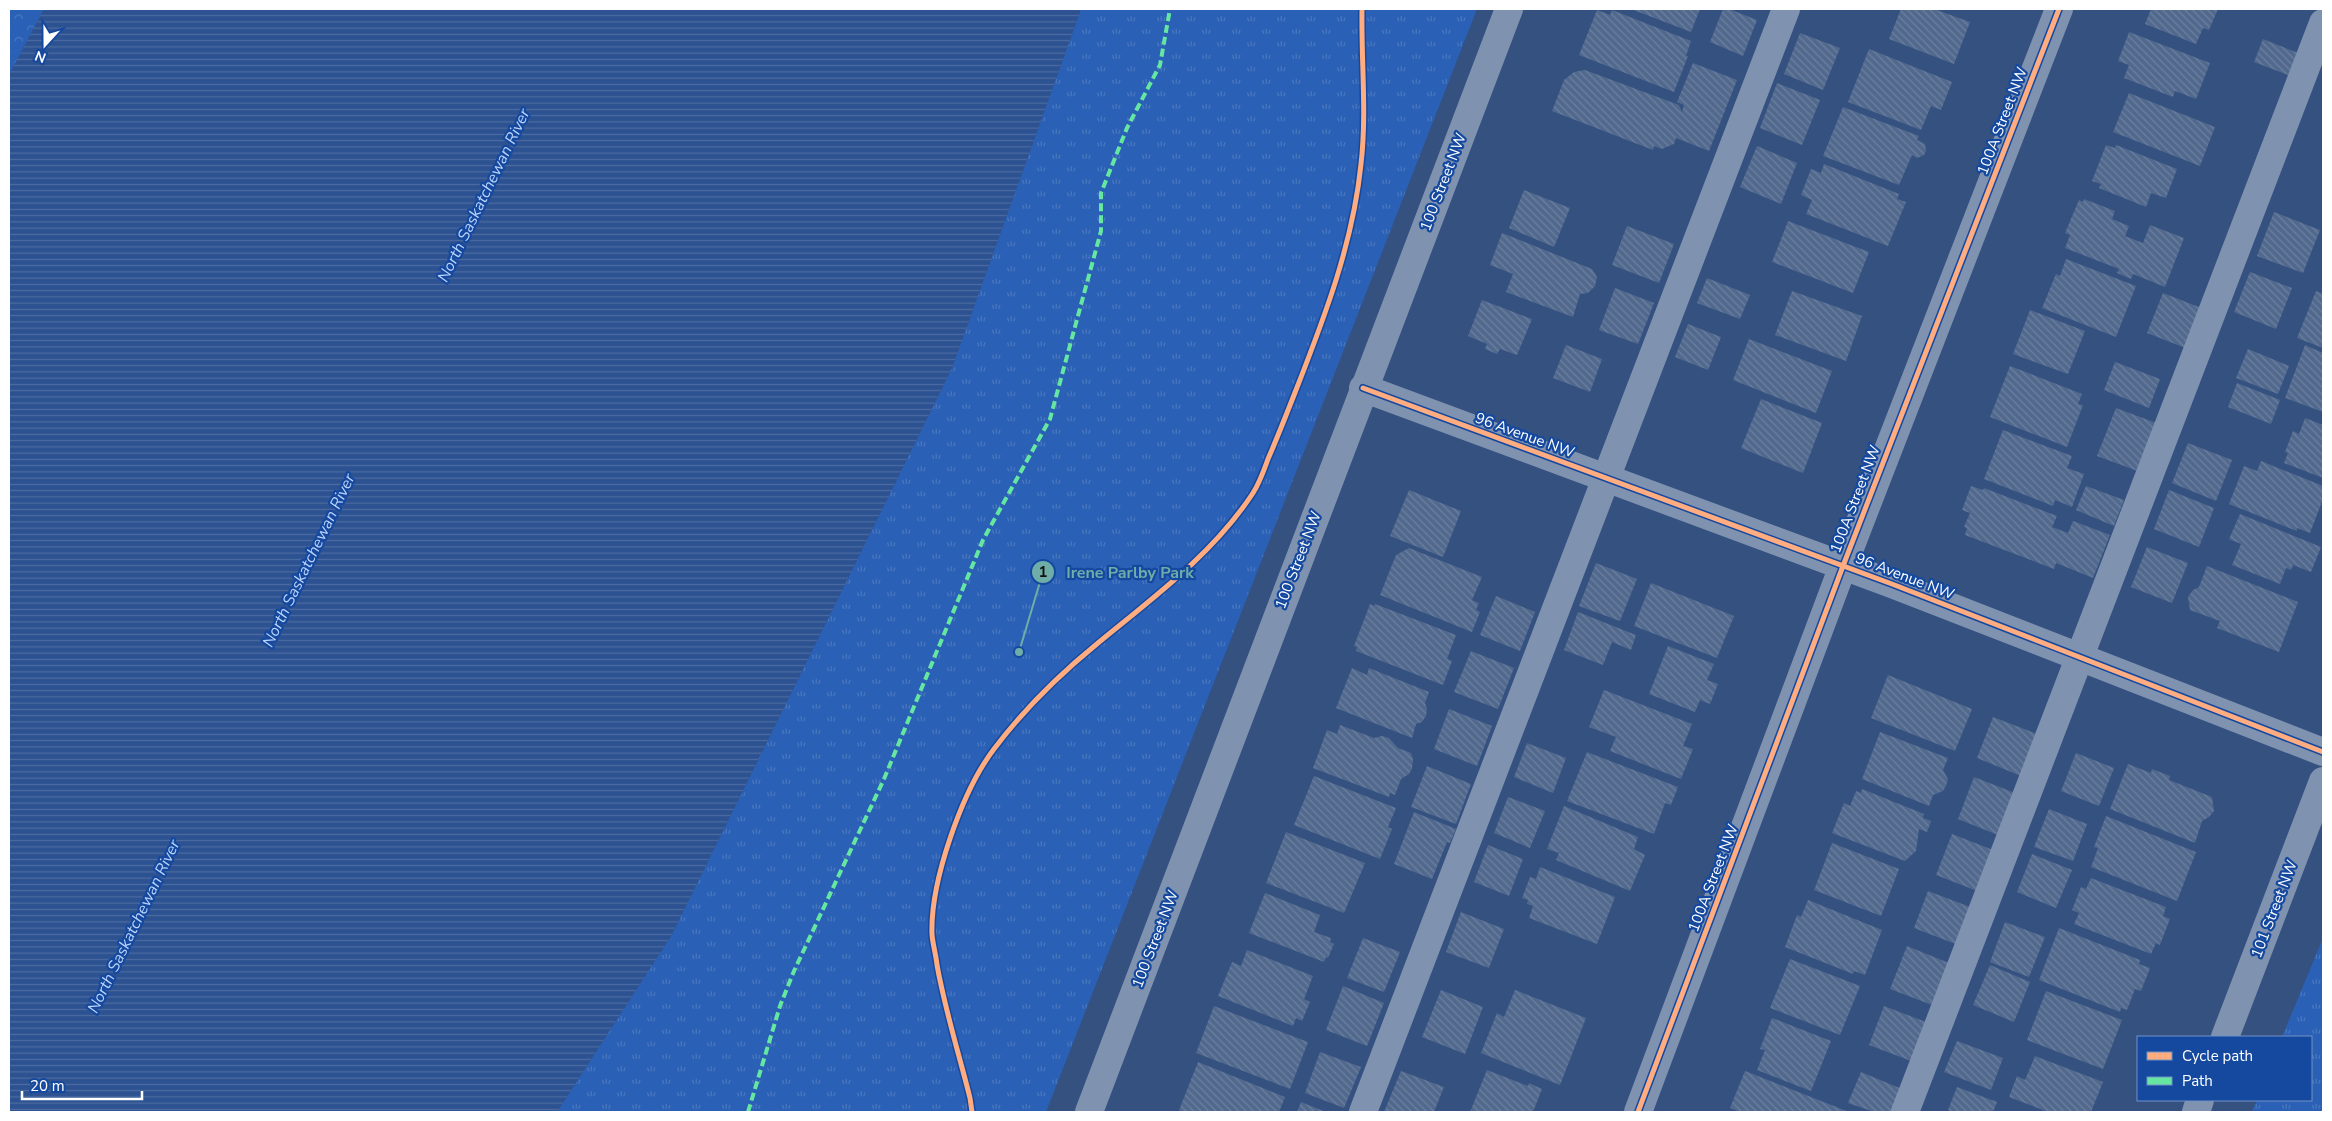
<svg xmlns="http://www.w3.org/2000/svg" width="2332" height="1121" font-family="'Nunito Sans',sans-serif">
<style>
.forest{fill:url(#forest-crowns)}
.park{fill:url(#park-tufts)}
.water{fill:url(#water-rules)}
.building{fill:url(#building-back-hatch)}
.lines{fill:none;stroke-linecap:round;stroke-linejoin:round}
.minor{stroke:#7f92b0;stroke-width:28}
.quiet{stroke:#66e7a1;stroke-width:4;stroke-dasharray:8 4;stroke-linecap:butt}
.cycleway-casing{stroke:#15499f;stroke-width:8}
.cycleway{stroke:#ffac80;stroke-width:5}
.labels{text-anchor:middle;stroke-width:4.5;stroke-linejoin:round;paint-order:stroke}
.street-label{font-size:15px;fill:#fff;stroke:#15499f}
.water-label{font-size:16px;font-style:italic;fill:#bad3fa;stroke:#15499f}
.leader{fill:none;stroke:#6fada8;stroke-width:2}
.callout-dot{fill:#6fada8;stroke:#15499f;stroke-width:2}
.mark-label{font-size:15px;text-anchor:middle;font-weight:bold;fill:#111}
.callout-label{font-size:16px;text-anchor:middle;font-weight:bold;fill:#6fada8;stroke:#15499f;stroke-width:4.5;stroke-linejoin:round;paint-order:stroke}
</style>
<defs>
<pattern id="forest-crowns" width="20" height="18" patternUnits="userSpaceOnUse" patternTransform="scale(1.25)"><rect width="20" height="18" fill="#2a60b5"/><path d="M2 6a3 3 0 1 1 6 0M12 15a3 3 0 1 1 6 0" fill="none" stroke="#4a78c0"/></pattern>
<pattern id="park-tufts" width="24" height="20" patternUnits="userSpaceOnUse" patternTransform="scale(1.25)"><rect width="24" height="20" fill="#2a60b5"/><path d="M3 7l-1-3M5 7V3M7 7l1-3M15 17l-1-3M17 17v-4M19 17l1-3" fill="none" stroke="#4a78c0"/></pattern>
<pattern id="water-rules" width="6" height="5" patternUnits="userSpaceOnUse" patternTransform="scale(1.25)"><rect width="6" height="5" fill="#2d5291"/><path d="M0 2.5h6" fill="none" stroke="#4c6ca2"/></pattern>
<pattern id="building-back-hatch" width="6" height="6" patternUnits="userSpaceOnUse" patternTransform="scale(1.25)"><rect width="6" height="6" fill="#52698e"/><path d="M-1 5l2 2M0 0l6 6M5-1l2 2" fill="none" stroke="#6c809f"/></pattern>
</defs>
<rect width="100%" height="100%" fill="#345180"/>
<path class="forest" d="M9,9h35l-35,66z"/>
<g class="park">
<path d="M1081,9h396l-431,1103h-489l114,-176 281,-568z"/>
<path d="M2323,938v174h-71l5,-12h54v-63h-29z"/>
</g>
<path class="water" d="M44,9h1037l-129,359 -281,568 -114,176h-548v-1037z"/>
<g class="building">
<path d="M1631,9h69l-9,23z"/>
<path d="M1723,9h6l28,11 -14,36 -33,-14z"/>
<path d="M1901,9h33l36,13 -16,42 -65,-25z"/>
<path d="M2151,9h67l-9,21 -6,-2 -7,16 -51,-20z"/>
<path d="M1597,10l13,5 2,-5 79,31 -5,15h2l-14,36 -95,-37z"/>
<path d="M2129,32l81,31 -14,36 -21,-8 -2,6 -49,-19 5,-13 -11,-4z"/>
<path d="M1800,33l40,15 -17,42 -39,-16z"/>
<path d="M2263,39l35,14 -10,22 -34,-13z"/>
<path d="M1869,49l83,33 -11,28 -10,-4 -10,24 -73,-28z"/>
<path d="M1693,63l44,17 -28,71 -33,-13 -2,6 -12,5 -8,-3 -1,4 -101,-39 12,-31 10,-8 11,-2 94,35 3,7 2,-7 -7,-3z"/>
<path d="M1777,83l43,17 -18,45 -42,-17z"/>
<path d="M2129,93l86,34 -15,39 -87,-34z"/>
<path d="M1843,107l76,29 -2,4 8,4 1,7 -2,4 -7,3 -5,-3 -13,30 -76,-29z"/>
<path d="M2106,145l9,3 1,-3 61,24 -11,29 -15,-5 -5,14 -47,-19 2,-4 -9,-3z"/>
<path d="M1757,146l40,17 -16,41 -41,-17z"/>
<path d="M1824,164l75,30 -2,5 9,3 -18,44 -82,-32 6,-14 -11,-5 10,-26 10,4z"/>
<path d="M1524,190l46,18 -16,39 -45,-19z"/>
<path d="M2084,199l31,12 -3,8 17,7 -4,10 18,7 7,-18 34,13 -19,49 -32,-13 -2,5 -14,-6 2,-4 -54,-21 5,-13 -5,-2 14,-33 4,2z"/>
<path d="M2274,212l46,18 -17,43 -46,-17z"/>
<path d="M1788,221l81,31 -16,41 -81,-31z"/>
<path d="M1627,226l47,18 -15,39 -47,-18z"/>
<path d="M1502,233l90,36 5,8 -2,9 -7,7 -8,1 -7,23 -67,-25 7,-18 -23,-9z"/>
<path d="M2066,259l70,27 -20,51 -74,-29 14,-34 4,2z"/>
<path d="M2250,272l42,16 -16,41 -42,-17z"/>
<path d="M1707,278l43,17 -10,24 -43,-16z"/>
<path d="M1615,288l39,15 -16,41 -39,-14z"/>
<path d="M1792,291l70,25 -16,45 -71,-26z"/>
<path d="M2316,291l7,3v54l-26,-10z"/>
<path d="M2163,293l41,16 -16,40 -41,-16z"/>
<path d="M1482,300l50,19 -15,36 -17,-6 -3,5 -12,-5 2,-5 -19,-8z"/>
<path d="M2030,310l55,21 -17,43 -55,-20z"/>
<path d="M1688,324l33,13 -13,33 -33,-13z"/>
<path d="M1749,339l83,32 -16,42 -83,-33z"/>
<path d="M1566,345l36,14 -12,33 -37,-14z"/>
<path d="M2305,345l18,8v59l-38,-14z"/>
<path d="M2248,349l41,17 -11,28 -42,-16z"/>
<path d="M2115,362l45,17 -11,29 -45,-18z"/>
<path d="M2010,366l72,28 -4,10 5,1 -16,42 -77,-30z"/>
<path d="M2237,383l43,17 -9,24 -43,-17z"/>
<path d="M1761,399l61,24 -19,50 -62,-25z"/>
<path d="M2116,408l43,16 -19,48 -43,-16z"/>
<path d="M2305,418l18,7v53l-39,-15 4,-10 -3,-1 8,-21 6,3z"/>
<path d="M2003,430l69,26 -5,12 17,6 -12,33 -17,-7 -2,6 -69,-27z"/>
<path d="M2188,443l44,17 -16,41 -44,-18z"/>
<path d="M2261,461l62,25v13l-13,34 -13,-5v3l-68,-27 15,-38 13,5z"/>
<path d="M1971,486l12,4 1,-2 73,28 -5,11 16,6 5,-12 37,14 -17,43 -37,-15 -2,6 -89,-34 2,-7 -3,-1 6,-14 -8,-3z"/>
<path d="M2086,486l38,14 -10,26 -38,-16z"/>
<path d="M1409,490l52,21 -18,46 -53,-21z"/>
<path d="M2169,490l45,18 -15,39 -45,-18z"/>
<path d="M2240,514l81,33 -10,25 -18,-7 -2,5 -5,-2 -6,16 -48,-19 9,-21 -12,-5z"/>
<path d="M2147,547l41,16 -16,40 -41,-16z"/>
<path d="M1409,548l73,29 -10,23 7,3 -3,7 4,2 -8,20 -92,-37 16,-40z"/>
<path d="M1596,563l41,16 -17,42 -41,-15z"/>
<path d="M2207,566l91,36 -19,50 -62,-24 3,-7 -30,-11 -2,-13 5,-7 6,-3z"/>
<path d="M1651,583l83,33 -17,42 -83,-32z"/>
<path d="M1496,596l39,16 -15,39 -40,-16z"/>
<path d="M1370,604l4,2 1,-2 81,31 -9,24 5,2 -9,24 -87,-34 1,-4 -3,-1z"/>
<path d="M1578,612l58,23 -5,15 -19,-8 -9,23 -39,-15z"/>
<path d="M1668,646l46,18 -7,16 11,4 -8,20 -10,-4 -5,12 -46,-18z"/>
<path d="M1471,651l43,17 -16,41 -44,-17z"/>
<path d="M1352,668l15,7 2,-7 60,24 -4,11 2,6 -1,7 -4,6 -6,2 -4,14 -76,-30z"/>
<path d="M1888,675l84,34 -17,42 -84,-33z"/>
<path d="M1604,690l88,34 -9,22 10,3 -12,30 -71,-28 6,-14 -27,-10z"/>
<path d="M1449,709l43,17 -15,40 -43,-17z"/>
<path d="M1993,717l44,17 -16,42 -44,-18z"/>
<path d="M1340,725l34,13 8,-2 7,2 9,10 13,5 2,6 -1,10 -3,5 -8,5 -6,16 -5,-2 -1,4 -76,-29 14,-38 10,4z"/>
<path d="M1880,732l68,26 -5,12 5,9 -2,7 -3,5 -10,4 -4,11 -67,-27z"/>
<path d="M1527,743l39,15 -13,35 -39,-16z"/>
<path d="M1587,752l91,35 -7,18 -6,-2 -11,31 -87,-33z"/>
<path d="M2076,753l38,15 -15,38 -38,-15z"/>
<path d="M2128,764l23,9 1,-4 18,7 -1,4 43,17 2,14 -5,6 -7,4 -7,22 -85,-34z"/>
<path d="M1427,766l44,18 -15,40 -45,-17z"/>
<path d="M1314,776l82,32 -8,19 4,2 -12,30 -86,-34z"/>
<path d="M1974,777l41,16 -17,42 -40,-16z"/>
<path d="M1862,789l62,25 -1,4 8,3 -4,11 -8,-3 -3,22 -11,10 -73,-28 12,-30 6,3 6,-15 5,2z"/>
<path d="M1508,797l37,14 -15,37 -36,-15z"/>
<path d="M1564,806l74,31 -4,12 11,6 -15,36 -74,-31 3,-7 -12,-4z"/>
<path d="M2049,809l38,15 -14,37 -39,-14z"/>
<path d="M1414,812l42,17 -6,14 -3,-1 -15,37 -38,-15z"/>
<path d="M2106,816l90,36 -19,49 -86,-34 7,-19 -4,-1z"/>
<path d="M1286,832l79,31 -21,50 -78,-30z"/>
<path d="M1952,834l41,16 -16,41 -41,-16z"/>
<path d="M1832,843l67,26 -18,47 -67,-26z"/>
<path d="M1488,845l35,14 -14,37 -35,-14z"/>
<path d="M2032,854l40,16 -16,38 -39,-16z"/>
<path d="M1540,867l75,30 -18,47 -68,-26 4,-12 -6,-2 1,-4 -6,-2 8,-21 6,2z"/>
<path d="M2091,878l75,29 -3,9 7,3 -10,26 -4,-2 -5,11 -77,-30 5,-11 -7,-3 9,-23 5,2z"/>
<path d="M1928,891l45,17 -15,37 -44,-17z"/>
<path d="M1265,893l55,22 -6,17 17,6 -1,4 4,2 -6,14 -2,-1 -2,5 -75,-29z"/>
<path d="M1808,900l74,30 -17,45 -11,-4 -1,3 -68,-27 12,-32 4,2z"/>
<path d="M1461,912l43,17 -15,39 -43,-16z"/>
<path d="M2005,922l40,15 -16,40 -39,-15z"/>
<path d="M2059,928l81,32 -1,4 11,4 -9,23 -6,-2 -8,21 -6,-2 -1,4 -81,-32z"/>
<path d="M1363,938l37,14 -16,40 -37,-14z"/>
<path d="M1907,946l42,17 -17,42 -42,-16z"/>
<path d="M1247,950l66,26 -9,23 6,3 -8,19 -6,-3 -3,8 -75,-30 14,-34 9,4z"/>
<path d="M1790,959l70,27 -20,49 -70,-27z"/>
<path d="M1990,965l40,17 -16,40 -41,-17z"/>
<path d="M1343,986l41,17 -17,43 -41,-16z"/>
<path d="M1441,990l42,17 -18,47 -43,-17z"/>
<path d="M1515,990l71,28 -26,67 -79,-32 16,-40 7,4z"/>
<path d="M2046,991l76,29 -19,49 -76,-29z"/>
<path d="M1214,1006l94,36 -18,47 -94,-36z"/>
<path d="M1884,1006l42,16 -15,39 -42,-16z"/>
<path d="M1772,1018l59,23 -20,50 -54,-21 8,-20 -5,-1z"/>
<path d="M1957,1041l46,17 -12,32 -47,-18z"/>
<path d="M1320,1052l41,15 -17,41 -39,-15z"/>
<path d="M2035,1056l68,26 -12,30h-43l-39,-15 8,-21 8,4z"/>
<path d="M1198,1062l87,35 -6,15h-96l-4,-2z"/>
<path d="M1487,1070l41,16 1,-3 13,6 -9,23h-63z"/>
<path d="M1401,1071l43,16 -10,25h-50z"/>
<path d="M1745,1071l104,41h-109l-10,-4z"/>
<path d="M1861,1072l41,17 -9,23h-19l-26,-9z"/>
<path d="M1957,1087l40,15 -4,10h-40l-5,-2z"/>
<path d="M1301,1102l25,10h-29z"/>
</g>
<g class="lines">
<g class="minor">
<path d="M1363,388l529,196 431,168"/>
<path d="M2225,1037l98,-256"/>
<path d="M1089,1112l420,-1103"/>
<path d="M1363,1112l423,-1103"/>
<path d="M1638,1112l205,-546 216,-557"/>
<path d="M1905,1112l418,-1089"/>
<path d="M2196,1112l4,-12"/>
</g>
<path class="quiet" d="M748,1112l32,-106 14,-35 90,-192 99,-239 67,-121 51,-188v-38l26,-65 33,-63 10,-56"/>
<g class="cycleway-casing">
<g id="cycleway">
<path d="M1363,388l529,196 431,168"/>
<path d="M972,1112l-2,-14c-11,-44 -25,-88 -33,-133 -1,-10 -4,-20 -5,-30 -2,-53 30,-144 62,-186 30,-40 66,-75 104,-106 56,-46 115,-89 155,-150 7,-11 11,-23 15,-34 10,-23 19,-46 28,-69 29,-74 57,-147 65,-226 6,-52 0,-103 1,-155"/>
<path d="M1638,1112l205,-546 216,-557"/>
</g>
</g>
<use href="#cycleway" class="cycleway"/>
</g>
<g class="labels">
<g class="street-label">
<text transform="translate(2002 121) rotate(-69)" y="5">100A Street NW</text>
<text transform="translate(1443 182) rotate(-69)" y="5">100 Street NW</text>
<text transform="translate(1525 435) rotate(20)" y="5">96 Avenue NW</text>
<text transform="translate(1855 499) rotate(-69)" y="5">100A Street NW</text>
<text transform="translate(1298 560) rotate(-69)" y="5">100 Street NW</text>
<text transform="translate(1905 576) rotate(21)" y="5">96 Avenue NW</text>
<text transform="translate(1713 878) rotate(-69)" y="5">100A Street NW</text>
<text transform="translate(2274 909) rotate(-69)" y="5">101 Street NW</text>
<text transform="translate(1155 939) rotate(-69)" y="5">100 Street NW</text>
</g>
<g class="water-label">
<text transform="translate(483 195) rotate(-64)" y="6">North Saskatchewan River</text>
<text transform="translate(308 560) rotate(-64)" y="6">North Saskatchewan River</text>
<text transform="translate(133 926) rotate(-64)" y="6">North Saskatchewan River</text>
</g>
</g>
<path class="leader" d="M1019 652L1043 572"/>
<g class="callout-dot">
<circle cx="1019" cy="652" r="5"/>
<circle cx="1043" cy="572" r="12"/>
</g>
<g class="mark-label">
<text x="1043" y="577">1</text>
</g>
<g class="callout-label">
<text x="1130" y="578">Irene Parlby Park</text>
</g>
<rect width="2332" height="1121" fill="none" stroke="#ffffff" stroke-width="20"/>
<rect x="2137" y="1036" width="175" height="65" fill="#15499f" stroke="#7392c5"/>
<rect x="2147" y="1052" width="25" height="8" fill="#ffac80" stroke="#7392c5"/>
<text x="2182" y="1061" font-size="15" fill="#ffffff">Cycle path</text>
<rect x="2147" y="1077" width="25" height="8" fill="#66e7a1" stroke="#7392c5"/>
<text x="2182" y="1086" font-size="15" fill="#ffffff">Path</text>
<g transform="translate(45 45) rotate(201)" stroke="#15499f" stroke-width="4" paint-order="stroke">
<path d="M0-4L9 19L0 12L-9 19Z" fill="#ffffff"/>
<text y="-8" font-size="14" font-weight="bold" text-anchor="middle" fill="#ffffff">N</text>
</g>
<path d="M22 1091v8h120v-8" fill="none" stroke="#ffffff" stroke-width="2.5"/>
<text x="30" y="1091" font-size="15" fill="#ffffff" stroke="#15499f" stroke-width="4" paint-order="stroke">20 m</text>
</svg>
